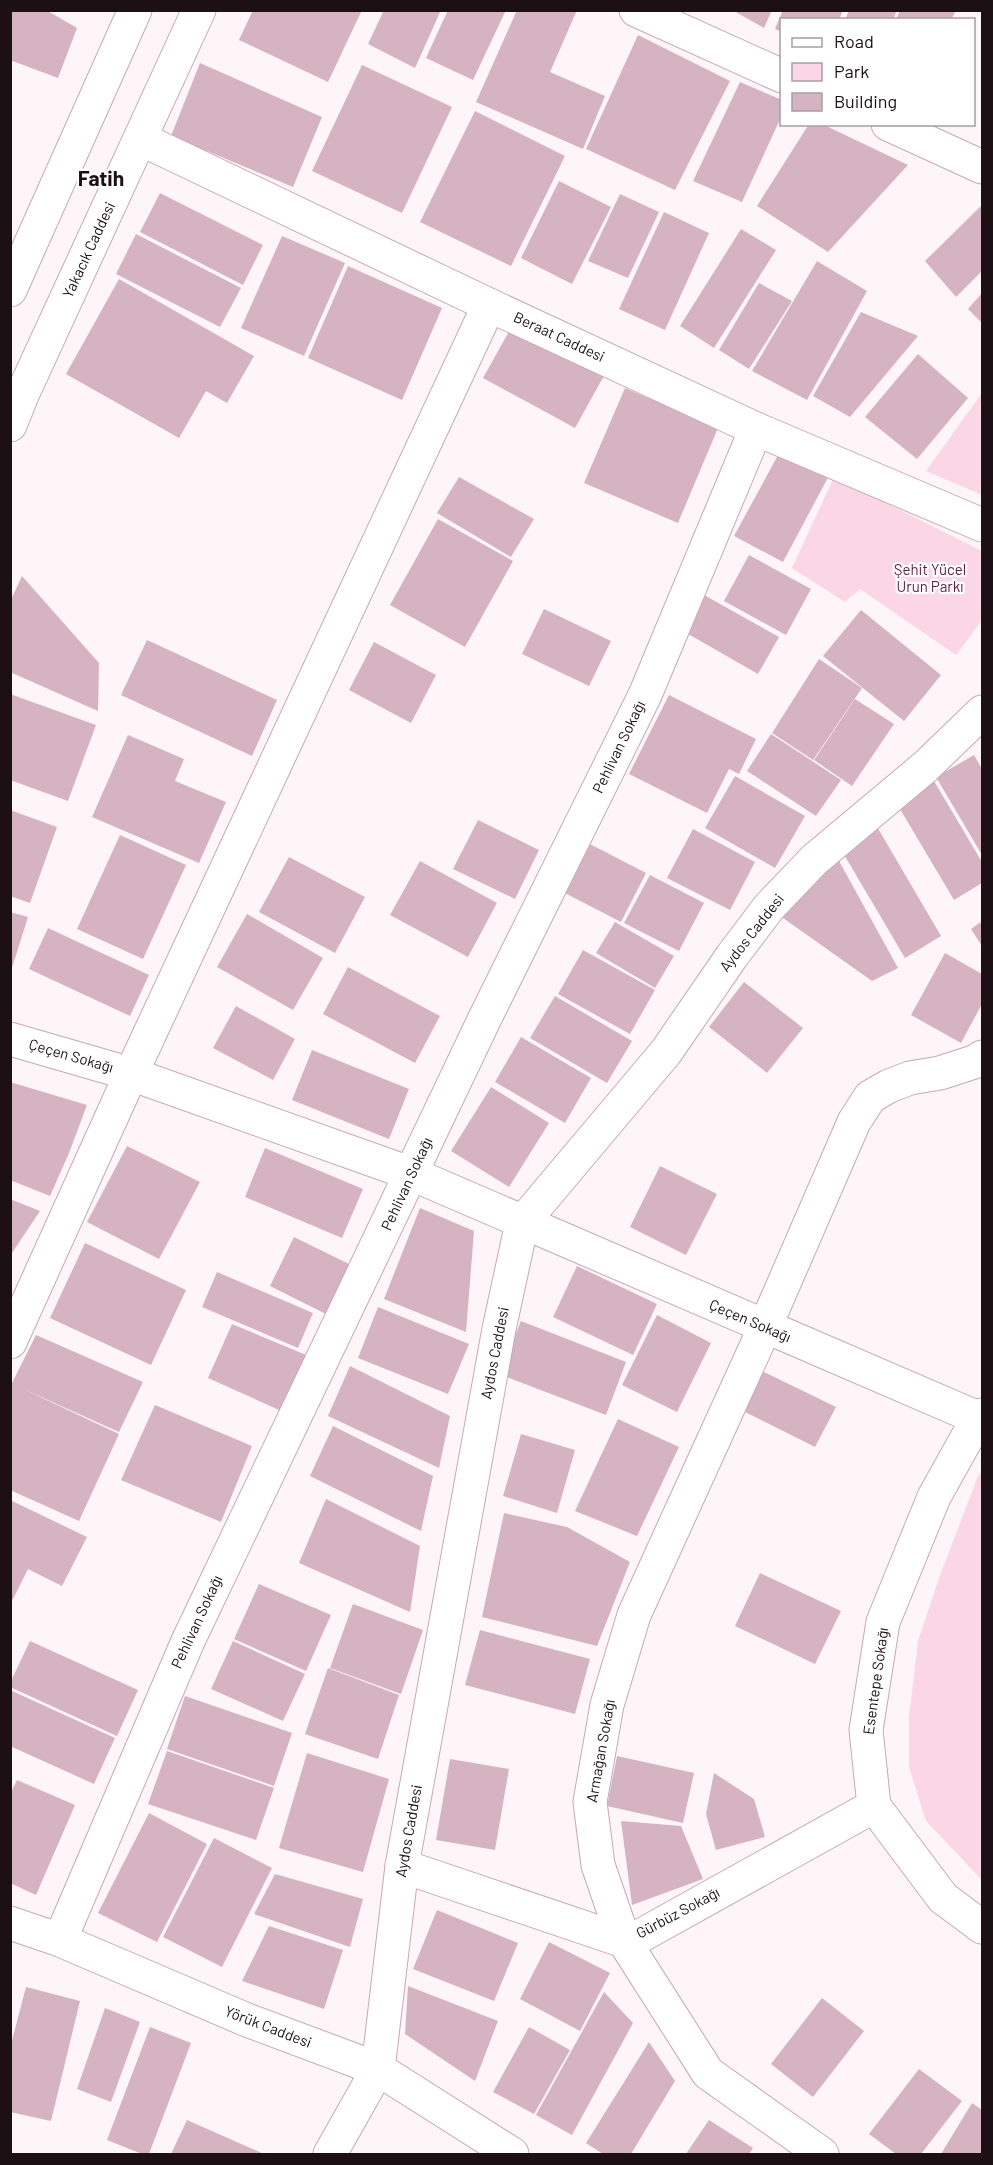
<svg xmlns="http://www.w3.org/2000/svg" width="993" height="2165" font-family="Barlow,sans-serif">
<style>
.green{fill:#fbd7e5}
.building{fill:#d6b3c1}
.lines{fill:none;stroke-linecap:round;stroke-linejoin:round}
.street-casing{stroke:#caa7b4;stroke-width:35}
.secondary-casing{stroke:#caa7b4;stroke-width:35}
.street{stroke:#fff;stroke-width:33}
.secondary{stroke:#fff;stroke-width:33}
.labels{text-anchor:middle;stroke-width:4.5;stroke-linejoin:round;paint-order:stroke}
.street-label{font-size:15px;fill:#1d1015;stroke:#fff}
.park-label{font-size:15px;fill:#631d40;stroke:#fff}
.district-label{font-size:21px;font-weight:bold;fill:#1d1015;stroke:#fff}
</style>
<rect width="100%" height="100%" fill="#fdf5f8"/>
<g class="green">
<path d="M982,393v102l-56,-24z"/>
<path d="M834,477l148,74v69l-26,35 -96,-66 -15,13 -53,-34z"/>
<path d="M982,1471v409l-56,-59 -17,-54v-50l9,-76 21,-63 39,-102z"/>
</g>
<g class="building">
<path d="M10,10h36l31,18 -19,50 -48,-18z"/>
<path d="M253,10h109l-34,72 -89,-42z"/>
<path d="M384,10h57l-26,58 -47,-24z"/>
<path d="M448,10h58l-33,70 -47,-22z"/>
<path d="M517,10h60l-27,62 55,24 -22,53 -107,-47z"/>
<path d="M732,10h40l-8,18z"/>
<path d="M783,10h60l-4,10h-57v12l-7,-3z"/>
<path d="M849,10h48l-4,10h-48z"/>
<path d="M900,10h56l-5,10h-55z"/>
<path d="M638,35l92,46 -55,109 -89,-41z"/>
<path d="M200,63l122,54 -29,70 -122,-51z"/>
<path d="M362,65l90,42 -50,106 -90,-42z"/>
<path d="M740,82l42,18v15l-40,87 -49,-21z"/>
<path d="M475,111l90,45 -54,110 -91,-44z"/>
<path d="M809,124h13l86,41 -80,87 -71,-46z"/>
<path d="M559,181l52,26 -39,77 -51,-26z"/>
<path d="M160,193l103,52 -20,40 -103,-53z"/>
<path d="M620,194l39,18 -31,66 -40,-17z"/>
<path d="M982,205v66l-26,26 -31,-36z"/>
<path d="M664,212l45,21 -44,97 -46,-21z"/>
<path d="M741,229l35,21 -62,98 -34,-22z"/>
<path d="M136,234l105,54 -21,39 -104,-53z"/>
<path d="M282,236l63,27 -41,93 -63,-28z"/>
<path d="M817,261l50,30 -60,109 -55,-29z"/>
<path d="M348,266l94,42 -40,92 -94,-42z"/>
<path d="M119,279l135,77 -27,47 -21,-12 -27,47 -113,-64z"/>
<path d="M759,283l33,18 -43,68 -30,-19z"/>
<path d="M982,293v30l-14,-14z"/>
<path d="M861,312l57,24 -68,81 -37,-21z"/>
<path d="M513,324l92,50 -30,54 -92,-50z"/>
<path d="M918,354l50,44 -51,61 -52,-42z"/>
<path d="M625,388l93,40 -40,95 -94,-40z"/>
<path d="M783,446l48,26 -48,90 -49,-26z"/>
<path d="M459,477l75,42 -23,38 -74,-44z"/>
<path d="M438,519l75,42 -48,86 -75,-42z"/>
<path d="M749,555l62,34 -25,46 -62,-34z"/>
<path d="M22,576l77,87 -1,48 -88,-39v-70z"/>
<path d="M704,595l75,42 -21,37 -75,-43z"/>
<path d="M544,609l67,32 -22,45 -67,-32z"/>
<path d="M861,610l80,65 -37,46 -81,-65z"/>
<path d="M147,640l130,60 -25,56 -131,-61z"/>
<path d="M374,642l62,33 -25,48 -62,-33z"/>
<path d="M819,659l43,29 -49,72 -41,-27z"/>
<path d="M10,694l86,31 -28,76 -58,-21z"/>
<path d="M669,695l87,44 -17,35 -10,-5 -22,44 -78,-39z"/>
<path d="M855,699l39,25 -42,62 -38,-26z"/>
<path d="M771,734l70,46 -25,36 -69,-45z"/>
<path d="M128,735l56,24 -9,22 51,21 -27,61 -107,-46z"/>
<path d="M974,755l8,14v86l-46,-78z"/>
<path d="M735,776l70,40 -30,52 -70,-40z"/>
<path d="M934,781l48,81v21l-28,17 -57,-96z"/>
<path d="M10,810l47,17 -27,76 -20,-7z"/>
<path d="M478,820l61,30 -24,49 -62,-30z"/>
<path d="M876,825l65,111 -36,22 -66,-112z"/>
<path d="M693,829l62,33 -25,48 -63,-32z"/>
<path d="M120,835l66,30 -43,94 -66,-30z"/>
<path d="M586,842l60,31 -25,49 -60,-31z"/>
<path d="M289,857l76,40 -30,56 -76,-41z"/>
<path d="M420,861l77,42 -29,54 -78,-42z"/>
<path d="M839,861l59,107 -26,13 -96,-68z"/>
<path d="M650,875l54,28 -25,48 -55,-28z"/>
<path d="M10,912l18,5 -17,54h-1z"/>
<path d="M247,914l76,44 -30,52 -76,-43z"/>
<path d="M982,921v25l-11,-17z"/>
<path d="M615,922l59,34 -19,32 -59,-35z"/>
<path d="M48,928l101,47 -19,41 -101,-47z"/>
<path d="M583,950l72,40 -25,44 -72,-40z"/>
<path d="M945,953l37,21v30l-21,39 -50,-28z"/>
<path d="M348,967l92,49 -25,47 -92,-49z"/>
<path d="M744,982l59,46 -36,45 -58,-46z"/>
<path d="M555,996l77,45 -25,42 -77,-45z"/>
<path d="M236,1006l59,33 -22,41 -60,-32z"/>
<path d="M521,1037l70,41 -26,45 -70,-41z"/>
<path d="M312,1050l97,39 -20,50 -97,-39z"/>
<path d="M10,1082l77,23 -18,48 -19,43 -40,-16z"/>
<path d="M491,1087l58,36 -40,64 -58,-36z"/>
<path d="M127,1146l73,36 -41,77 -72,-37z"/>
<path d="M265,1148l98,41 -21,49 -97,-41z"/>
<path d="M660,1166l57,28 -31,61 -56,-28z"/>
<path d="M10,1199l30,12 -30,45z"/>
<path d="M420,1208l54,23 -8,101 -82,-33z"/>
<path d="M294,1237l57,28 -23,50 -58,-29z"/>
<path d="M85,1243l101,47 -35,75 -101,-47z"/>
<path d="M577,1266l80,38 -24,51 -80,-38z"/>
<path d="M217,1272l96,41 -15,35 -96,-41z"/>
<path d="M378,1307l91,37 -21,50 -90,-36z"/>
<path d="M657,1315l54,28 -34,69 -55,-27z"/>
<path d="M521,1321l105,41 -20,53 -107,-41z"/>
<path d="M232,1324l79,33 -23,57 -80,-36z"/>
<path d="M36,1335l107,47 -24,50 -98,-44 98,46 -40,87 -69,-31v-103z"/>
<path d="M350,1366l100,50 -11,52 -111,-52z"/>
<path d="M762,1371l74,36 -21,40 -72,-36z"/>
<path d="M155,1405l97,41 -31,76 -100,-42z"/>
<path d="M618,1419l61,28 -42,89 -62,-25z"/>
<path d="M333,1426l100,50 -12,55 -111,-55z"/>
<path d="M521,1434l54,16 -18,63 -54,-17z"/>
<path d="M326,1499l94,47 -10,66 -111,-49z"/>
<path d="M10,1500l77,37 -25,49 -34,-17 -18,36z"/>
<path d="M504,1513l63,14 63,35 -33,84 -115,-29z"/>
<path d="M760,1573l81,38 -26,53 -80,-38z"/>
<path d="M259,1584l72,31 -25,56 -72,-32z"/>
<path d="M353,1604l70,26 -22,64 -71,-26z"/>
<path d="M480,1630l110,29 -15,55 -110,-29z"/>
<path d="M30,1641l108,49 -21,46 -107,-49v-4z"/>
<path d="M233,1641l72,33 -22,47 -72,-32z"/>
<path d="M328,1668l71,27 -21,64 -73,-25z"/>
<path d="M10,1690l105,48 -21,46 -84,-38z"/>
<path d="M185,1696l107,37 -18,53 -107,-37z"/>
<path d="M167,1751l107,37 -18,52 -108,-36z"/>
<path d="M307,1753l82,26 -26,93 -84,-24z"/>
<path d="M617,1756l77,17 -11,50 -76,-17z"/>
<path d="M450,1759l59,10 -14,81 -59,-10z"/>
<path d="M714,1773l40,26 11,38 -49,13 -10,-36z"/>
<path d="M17,1780l58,25 -39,90 -26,-12v-89z"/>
<path d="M149,1813l58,31 -50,98 -59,-29z"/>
<path d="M621,1821l60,5 22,53 -71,26z"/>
<path d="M214,1838l58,30 -50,99 -59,-30z"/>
<path d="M275,1874l88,25 -13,48 -96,-33z"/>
<path d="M437,1910l81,33 -24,58 -81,-32z"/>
<path d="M269,1926l74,24 -19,59 -82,-28z"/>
<path d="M549,1942l61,31 -30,58 -60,-32z"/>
<path d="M408,1986l90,35 -23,60 -70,-47z"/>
<path d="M26,1987l54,14 -29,120 -41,-9v-64z"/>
<path d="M604,1992l29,31 -61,112 -36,-20z"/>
<path d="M822,1998l42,33 -51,66 -42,-33z"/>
<path d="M105,2008l35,14 -29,80 -34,-13z"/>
<path d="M150,2027l41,16 -42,111h-7l-35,-14z"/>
<path d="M529,2027l41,23 -36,64 -41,-22z"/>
<path d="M649,2042l26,39 -44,73h-28l-17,-11z"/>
<path d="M919,2069l43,32 -41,53h-25l-27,-20z"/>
<path d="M972,2103l10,7v44h-41z"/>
<path d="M187,2120l77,34h-93z"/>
<path d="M709,2120l44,28 -4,6h-63z"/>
</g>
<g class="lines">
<g class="street-casing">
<g id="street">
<path d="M636,10l146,66"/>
<path d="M888,124l94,43"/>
<path d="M141,139l348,166 267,124 226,96"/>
<path d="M489,305l-358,769 281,100 566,244"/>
<path d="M10,1039l121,35 -121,268"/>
<path d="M982,1415l-4,3 -44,79 -51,125 -17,108 8,76 69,92 39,29"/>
<path d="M402,1866l222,75 18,-6 232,-129"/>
<path d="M10,1923l50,17 187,80 131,49 134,85"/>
<path d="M60,1940l128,-299 297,-623 160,-323 111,-266"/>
<path d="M330,2154l48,-85 24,-203 97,-537 23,-106 144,-171 66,-96 37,-49 45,-47 111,-93 57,-55"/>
<path d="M822,2154l-114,-81 -84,-132 -26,-76 -8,-63 17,-97 27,-90 131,-288 89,-205 16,-25 19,-11 21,-8 30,-5 37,-12 5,-4"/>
</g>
</g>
<g class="secondary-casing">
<g id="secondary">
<path d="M10,290l125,-280"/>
<path d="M10,425l12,-30 177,-385"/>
</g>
</g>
<use href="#street" class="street"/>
<use href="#secondary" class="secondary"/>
</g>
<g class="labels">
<g class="street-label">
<text transform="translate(89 250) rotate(-65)" y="5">Yakacık Caddesi</text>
<text transform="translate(559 337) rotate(25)" y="5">Beraat Caddesi</text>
<text transform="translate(619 747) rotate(-64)" y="5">Pehlivan Sokağı</text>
<text transform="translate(752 933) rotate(-52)" y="5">Aydos Caddesi</text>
<text transform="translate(71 1056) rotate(16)" y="5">Çeçen Sokağı</text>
<text transform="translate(407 1184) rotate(-65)" y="5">Pehlivan Sokağı</text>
<text transform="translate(750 1321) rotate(23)" y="5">Çeçen Sokağı</text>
<text transform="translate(495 1353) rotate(-79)" y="5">Aydos Caddesi</text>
<text transform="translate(197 1622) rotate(-65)" y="5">Pehlivan Sokağı</text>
<text transform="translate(876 1681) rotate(-82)" y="5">Esentepe Sokağı</text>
<text transform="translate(601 1751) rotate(-80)" y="5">Armağan Sokağı</text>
<text transform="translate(409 1831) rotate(-80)" y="5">Aydos Caddesi</text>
<text transform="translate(678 1913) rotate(-28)" y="5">Gürbüz Sokağı</text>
<text transform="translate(268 2027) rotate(21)" y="5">Yörük Caddesi</text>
</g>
<g class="park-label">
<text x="930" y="575">Şehit Yücel<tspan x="930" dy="17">Urun Parkı</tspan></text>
</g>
<g class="district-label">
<text x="101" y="186">Fatih</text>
</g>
</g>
<rect width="993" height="2165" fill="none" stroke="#1d1015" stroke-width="24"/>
<rect x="780" y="18" width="195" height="108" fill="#ffffff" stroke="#a59fa1" stroke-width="1.5"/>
<rect x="792" y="38" width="30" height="9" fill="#ffffff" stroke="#a59fa1" stroke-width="1.5"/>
<text x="834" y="48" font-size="18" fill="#1d1015">Road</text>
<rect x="792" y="63" width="30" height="18" fill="#fbd7e5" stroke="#a59fa1" stroke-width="1.5"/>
<text x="834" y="78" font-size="18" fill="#1d1015">Park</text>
<rect x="792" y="93" width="30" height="18" fill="#d6b3c1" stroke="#a59fa1" stroke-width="1.5"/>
<text x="834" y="108" font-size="18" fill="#1d1015">Building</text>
</svg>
